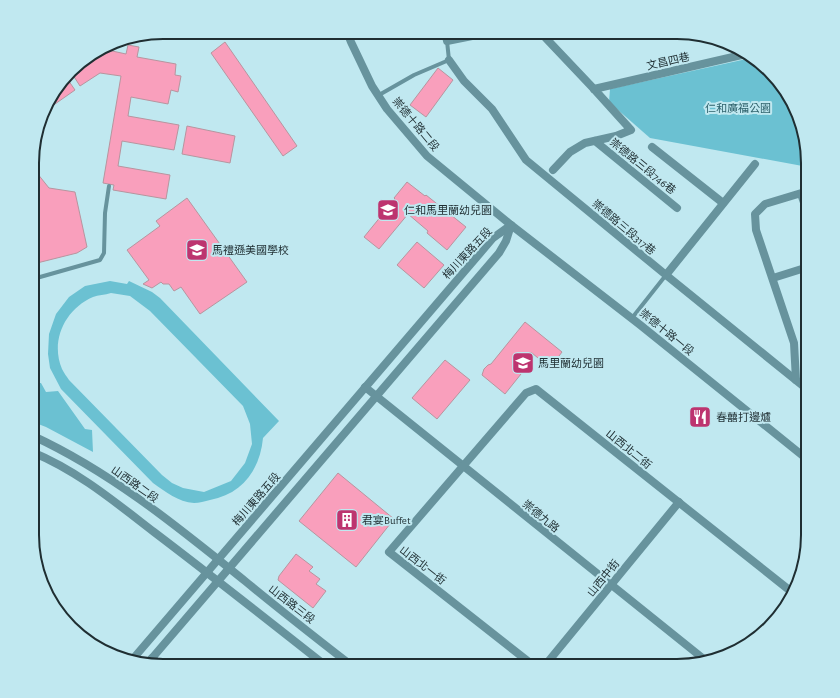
<svg xmlns="http://www.w3.org/2000/svg" width="840" height="698" font-family="'Alegreya Sans','Noto Sans TC',sans-serif">
<style>
.green{fill:#6bc1d2;fill-rule:evenodd}
.building{fill:#f99fbc;stroke:#b7959f}
.lines{fill:none;stroke-linecap:round;stroke-linejoin:round}
.service{stroke:#67939d;stroke-width:4}
.minor{stroke:#67939d;stroke-width:8}
.tertiary{stroke:#67939d;stroke-width:8}
.labels{text-anchor:middle;stroke-width:4;stroke-linejoin:round;paint-order:stroke}
.street-label{font-size:11px;fill:#1f2e32;stroke:#c0e8f0}
.park-label{font-size:11px;fill:#2d606a;stroke:#c0e8f0}
.poi-label{font-size:11px;fill:#1f2e32;stroke:#c0e8f0;text-anchor:start}
.rim{fill:none;stroke:#1f2e32;stroke-width:2}
</style>
<rect width="100%" height="100%" fill="#c0e8f0"/>
<g class="green">
<path d="M751,58l18,12 29,43 10,54 -158,-29 -41,-36 1,-13z"/>
<path d="M110,281l17,3 2,-3 23,11 8,6 119,123 -16,17c-3,32 -21,56 -53,62 -5,1 -11,3 -16,3 -16,-1 -28,-11 -41,-20l-92,-94 -11,-21 -2,-14 1,-20 7,-20 13,-17 16,-11zM111,293l19,3 20,15 93,95 7,18 2,20 -7,19 -14,18 -27,11 -21,-4 -11,-5 -10,-8 -93,-95c-2,-3 -5,-7 -7,-11 -12,-28 3,-60 31,-72 5,-2 12,-2 18,-4z"/>
<path d="M33,383h8l5,9 12,-1 27,38 7,1 1,22 -47,-25 -13,-5z"/>
</g>
<g class="building">
<path d="M225,42l72,104 -14,10 -72,-103z"/>
<path d="M128,45l11,2 -2,10 39,7 -1,11 6,1 -3,16 -7,-2 -3,14 -37,-7 -3,19 51,9 -5,25 -52,-9 -4,25 52,9 -4,24 -53,-9 1,-5 -11,-2 18,-107 -21,-3 -20,13 -9,-14 6,-8 26,-15 23,5z"/>
<path d="M438,68l15,12 -27,37 -16,-12z"/>
<path d="M66,77l9,13 -30,21 4,-13z"/>
<path d="M187,126l48,10 -5,27 -48,-9z"/>
<path d="M33,168l16,20 26,4 12,55 -10,6 -44,11z"/>
<path d="M407,182l18,14 1,-1 40,32 -19,23 -20,-17 1,-2 -20,-17 -29,35 -15,-12 31,-38 -1,-1z"/>
<path d="M187,198l60,84 -47,32 -19,-27 -7,4 -5,-7h-6l-2,-2 -9,6 -9,-4 6,-4 -22,-30 33,-24 -4,-5z"/>
<path d="M417,242l27,23 -20,23 -27,-23z"/>
<path d="M525,322l37,30 -12,16 -18,-15h-7l-12,15 8,6 -16,20 -23,-19 2,-6 4,-4 3,-1z"/>
<path d="M445,360l25,20 -33,39 -25,-21z"/>
<path d="M338,473l56,46 -38,48 -57,-46z"/>
<path d="M296,554l17,13 -4,4 11,8 -4,5 10,7 -13,17 -35,-28 1,-4z"/>
</g>
<g class="lines">
<g class="service">
<path d="M379,95l35,-20 35,-15 -2,-19"/>
<path d="M33,279l67,-19 4,-7 1,-40 4,-27"/>
<path d="M632,318l34,-43"/>
</g>
<g class="minor">
<path d="M347,32l4,10 21,44 15,23 40,47 84,69 128,99 169,136"/>
<path d="M445,32l2,9 45,-9"/>
<path d="M540,32l54,57 37,41 -15,6 -31,7 -15,9 -17,18"/>
<path d="M449,60l15,21 28,28 34,51 140,115 142,115"/>
<path d="M594,89l152,-35"/>
<path d="M595,141l82,67"/>
<path d="M652,147l71,56"/>
<path d="M801,194l7,20"/>
<path d="M666,275l89,-111"/>
<path d="M773,278l35,-11"/>
<path d="M796,380l-2,-37 -38,-113 -1,-16 10,-10 43,-13"/>
<path d="M365,387l340,273"/>
<path d="M152,658l9,8"/>
<path d="M132,660l361,-422 18,-13"/>
<path d="M147,664l352,-411 7,-12 5,-16"/>
<path d="M534,666l-145,-114 137,-159 10,-4 257,204"/>
<path d="M541,666l6,-3 132,-161"/>
</g>
<g class="tertiary">
<path d="M33,436c78,36 145,91 212,145 35,29 71,57 107,85"/>
<path d="M32,452c46,19 83,50 122,80 58,44 115,89 172,134"/>
</g>
</g>
<defs>
<g id="school-square" transform="scale(1.15)"><rect x="-9" y="-9" width="18" height="18" rx="4" fill="#bd346f" stroke="#c0e8f0"/><path d="M0-5L7-2L0 1L-7-2ZM-4 1L0 2.5L4 1V4Q0 6-4 4Z" fill="#fff"/></g>
<g id="restaurant-square" transform="scale(1.15)"><rect x="-9" y="-9" width="18" height="18" rx="4" fill="#bd346f" stroke="#c0e8f0"/><path d="M-5-6h1v4h1v-4h1v4h1v-4h1v5L-1.5 .5V6h-2V.5L-5-1ZM5-6V6H3V1.5H1.5Q1.5-4 5-6Z" fill="#fff"/></g>
<g id="building-square" transform="scale(1.15)"><rect x="-9" y="-9" width="18" height="18" rx="4" fill="#bd346f" stroke="#c0e8f0"/><path d="M-4-6H4V6H1V3H-1V6H-4ZM-2.5-4.3h1.7v1.8h-1.7ZM.8-4.3h1.7v1.8H.8ZM-2.5-1h1.7V.8h-1.7ZM.8-1h1.7V.8H.8Z" fill="#fff"/></g>
</defs>
<g fill-rule="evenodd">
<use href="#school-square" x="388" y="210"/>
<use href="#school-square" x="197" y="250"/>
<use href="#school-square" x="523" y="363"/>
<use href="#restaurant-square" x="700" y="417"/>
<use href="#building-square" x="347" y="520"/>
</g>
<g class="labels">
<g class="street-label">
<text transform="translate(668 61) rotate(-13)" y="4">文昌四巷</text>
<text transform="translate(416 124) rotate(50)" y="4">崇德十路二段</text>
<text transform="translate(643 166) rotate(39)" y="4">崇德路三段746巷</text>
<text transform="translate(624 227) rotate(40)" y="4">崇德路三段317巷</text>
<text transform="translate(467 253) rotate(-47)" y="4">梅川東路五段</text>
<text transform="translate(667 332) rotate(39)" y="4">崇德十路一段</text>
<text transform="translate(629 449) rotate(39)" y="4">山西北二街</text>
<text transform="translate(135 484) rotate(35)" y="4">山西路二段</text>
<text transform="translate(256 499) rotate(-49)" y="4">梅川東路五段</text>
<text transform="translate(541 516) rotate(39)" y="4">崇德九路</text>
<text transform="translate(423 565) rotate(38)" y="4">山西北一街</text>
<text transform="translate(603 578) rotate(-51)" y="4">山西中街</text>
<text transform="translate(292 604) rotate(38)" y="4">山西路三段</text>
</g>
<g class="park-label">
<text x="738" y="112">仁和廣福公園</text>
</g>
<g class="poi-label">
<text x="404" y="214">仁和馬里蘭幼兒園</text>
<text x="212" y="254">馬禮遜美國學校</text>
<text x="538" y="367">馬里蘭幼兒園</text>
<text x="716" y="421">春囍打邊爐</text>
<text x="362" y="524">君宴Buffet</text>
</g>
</g>
<path d="M0 0H840V698H0ZM163 39H677A124 124 0 0 1 801 163V535A124 124 0 0 1 677 659H163A124 124 0 0 1 39 535V163A124 124 0 0 1 163 39Z" fill="#c0e8f0" fill-rule="evenodd"/>
<path class="rim" d="M163 39H677A124 124 0 0 1 801 163V535A124 124 0 0 1 677 659H163A124 124 0 0 1 39 535V163A124 124 0 0 1 163 39Z"/>
</svg>
